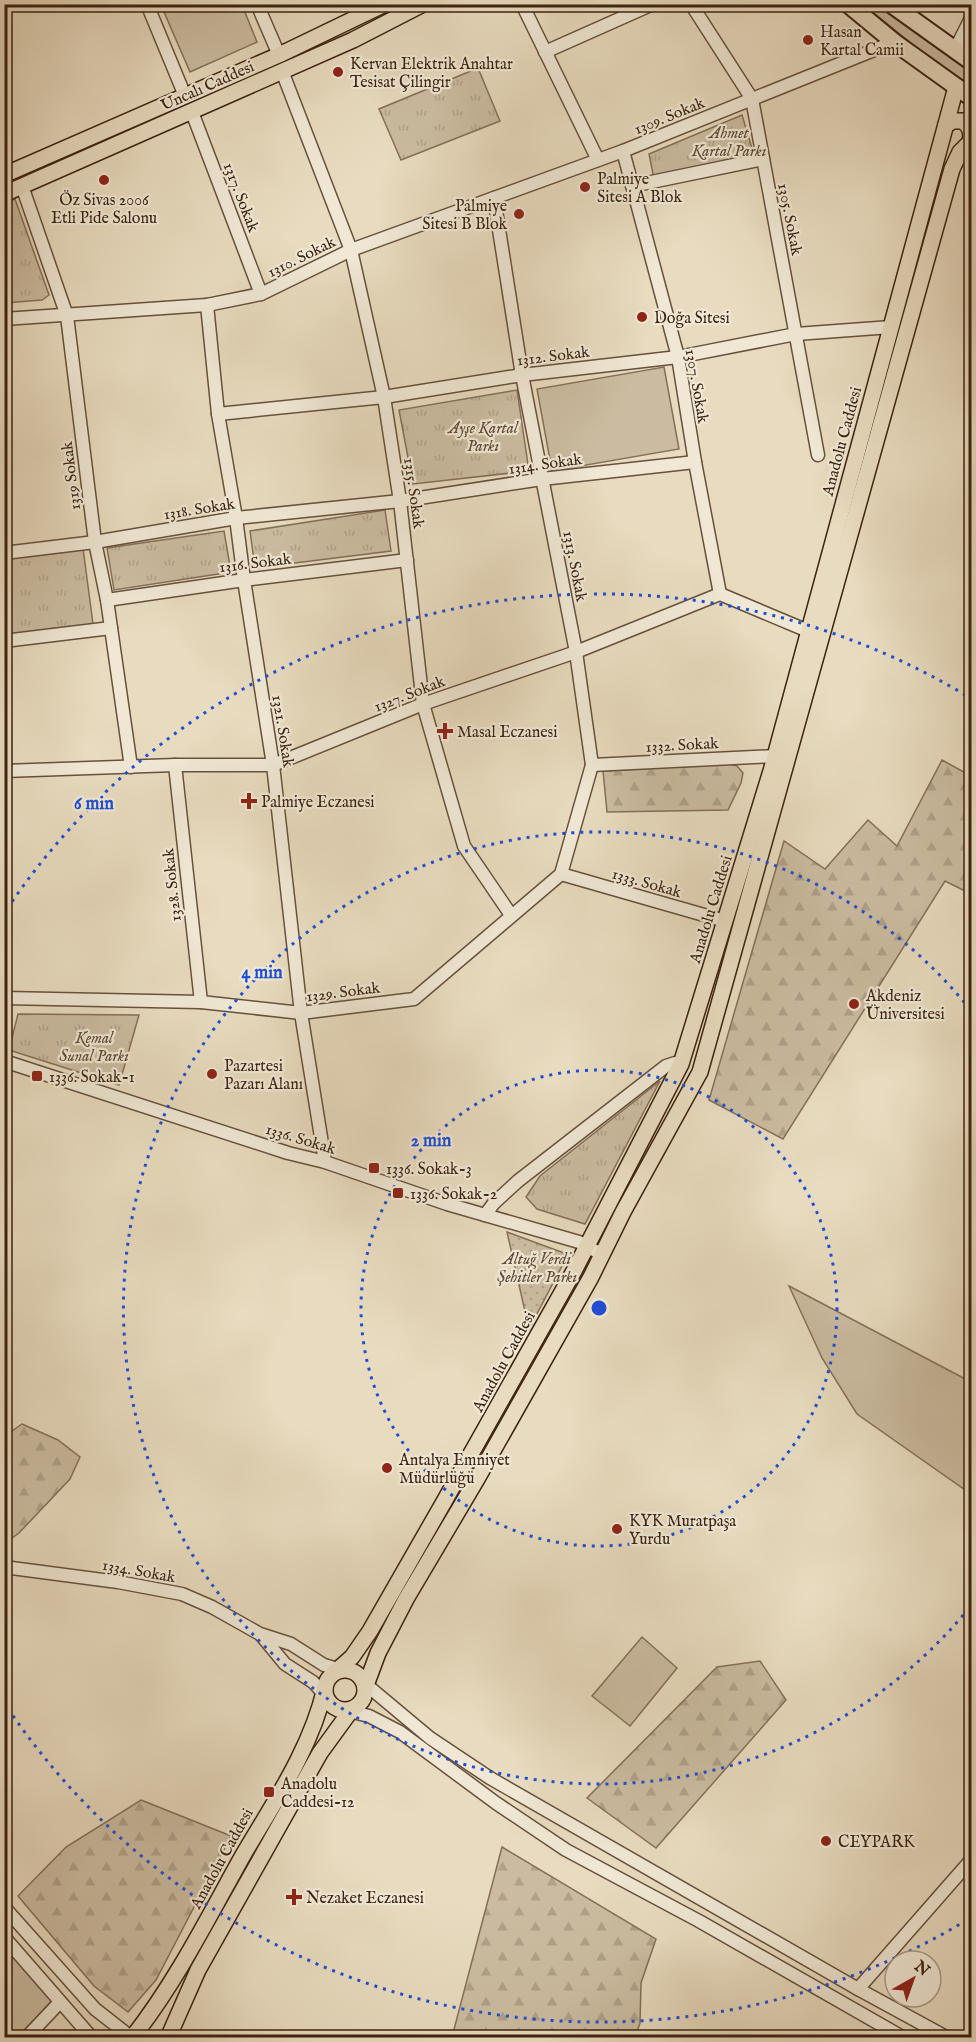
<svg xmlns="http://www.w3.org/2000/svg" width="976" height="2042" font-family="'IM FELL English',serif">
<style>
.grass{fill:#cbbca1;stroke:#847059;stroke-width:1.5}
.forest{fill:url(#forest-firs);stroke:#847059;stroke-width:1.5}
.park{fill:url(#park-tufts);stroke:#847059;stroke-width:1.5}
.garden{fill:url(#garden-dots);stroke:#847059;stroke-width:1.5}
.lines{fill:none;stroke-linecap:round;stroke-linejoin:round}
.minor-casing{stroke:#67513c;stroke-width:15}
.major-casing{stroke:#3c2311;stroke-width:18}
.highway-casing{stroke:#3c2311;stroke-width:20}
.minor{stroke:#f0e8d5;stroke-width:12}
.major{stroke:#e8dbbf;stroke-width:15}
.highway{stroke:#e8dbbf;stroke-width:16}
.ring{fill:none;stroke:#1d4ed8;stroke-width:3;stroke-dasharray:3 6}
.poi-dot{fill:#8f2418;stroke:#f0e8d5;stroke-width:2}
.labels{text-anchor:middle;stroke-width:4.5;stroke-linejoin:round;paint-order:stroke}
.poi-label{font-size:16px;fill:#3c2311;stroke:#f0e8d5;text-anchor:start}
.street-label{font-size:16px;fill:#3c2311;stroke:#f0e8d5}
.park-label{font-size:16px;font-style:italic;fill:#604935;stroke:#f0e8d5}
.centre{fill:#1d4ed8;stroke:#f0e8d5;stroke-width:3}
.ring-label{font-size:18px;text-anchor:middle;font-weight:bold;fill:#1d4ed8;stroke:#f0e8d5;stroke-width:4.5;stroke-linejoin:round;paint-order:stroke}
</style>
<defs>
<pattern id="forest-firs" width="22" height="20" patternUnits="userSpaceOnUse" patternTransform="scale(1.5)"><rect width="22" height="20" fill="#cbbca1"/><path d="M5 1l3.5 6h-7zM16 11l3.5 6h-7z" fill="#afa18a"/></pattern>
<pattern id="park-tufts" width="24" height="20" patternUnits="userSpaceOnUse" patternTransform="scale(1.5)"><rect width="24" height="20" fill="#cbbca1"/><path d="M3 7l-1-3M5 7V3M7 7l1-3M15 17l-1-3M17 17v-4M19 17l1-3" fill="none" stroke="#afa18a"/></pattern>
<pattern id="garden-dots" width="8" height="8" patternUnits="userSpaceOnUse" patternTransform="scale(1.5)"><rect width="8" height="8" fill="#cbbca1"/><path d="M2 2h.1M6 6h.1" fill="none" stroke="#afa18a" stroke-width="1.8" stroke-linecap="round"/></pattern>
</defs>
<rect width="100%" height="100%" fill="#e8dbbf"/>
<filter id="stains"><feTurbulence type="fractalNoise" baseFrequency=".00333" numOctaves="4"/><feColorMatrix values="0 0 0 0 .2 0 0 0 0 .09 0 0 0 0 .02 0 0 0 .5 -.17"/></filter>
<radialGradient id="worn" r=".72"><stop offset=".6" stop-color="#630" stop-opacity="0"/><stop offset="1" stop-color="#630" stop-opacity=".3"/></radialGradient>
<g class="grass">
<path d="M161,5h81l15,37 -67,30z"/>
<path d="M864,5h16l91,64v19l-60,-45z"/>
<path d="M664,367l15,82 -127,22 -15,-82z"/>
<path d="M789,1286l182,96v112l-114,-80 -35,-56z"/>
<path d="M642,1637l35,31 -47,58 -38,-30z"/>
<path d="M4,1937l56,65 -34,35h-21z"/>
</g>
<g class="forest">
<path d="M942,760l29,16v118l-26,-13 -162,258 -74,-39 75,-259 41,28 43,-49 29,26z"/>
<path d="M729,764l8,2 6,7 -2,10 -13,27 -121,2 -4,-41z"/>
<path d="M22,1424l36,16 22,17 -10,22 -51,54 -14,10v-107z"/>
<path d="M760,1661l26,39 -130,148 -69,-50 130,-131z"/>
<path d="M141,1800l90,36 -75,144 -28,32 -34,-26 -76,-90 48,-49z"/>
<path d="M502,1847l154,92 -15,44 -1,40 -5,14h-183z"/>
</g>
<g class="park">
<path d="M478,68l22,53 -99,39 -22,-51z"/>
<path d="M742,115l12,40 -100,24 -5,-25z"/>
<path d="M15,199l34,96 -7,5 -37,3v-100z"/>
<path d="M517,390l12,81 -116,13 -14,-74z"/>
<path d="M385,510l6,41 -136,17 -5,-37z"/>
<path d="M224,531l7,41 -117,18 -7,-42z"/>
<path d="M83,548l10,76 -88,11 -1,-77z"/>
<path d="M18,1014l121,1 -20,70 -110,-35z"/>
<path d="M660,1081l-75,143 -48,-15 -11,-12 14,-21z"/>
</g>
<path class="garden" d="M507,1232l57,21 -1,11 -34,65z"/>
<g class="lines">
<g class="minor-casing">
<g id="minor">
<path d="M147,4l38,92"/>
<path d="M257,4l22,51"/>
<path d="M522,4l76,156"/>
<path d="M691,4l61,95 66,356"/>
<path d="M955,50l17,-34"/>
<path d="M545,52l108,-48"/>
<path d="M282,71l69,179 33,147 16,104 23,203 41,142 47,69"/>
<path d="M192,112l69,182"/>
<path d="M623,151l55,206 17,105 25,132"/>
<path d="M22,186l45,130 28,226 12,58 24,167"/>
<path d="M632,186l131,-27"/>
<path d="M207,305l11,109 18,104 8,62 29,185 28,248 24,149"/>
<path d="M4,319l203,-14 54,-11 90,-44 272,-99 271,-109"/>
<path d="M218,414l166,-17 138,-22 156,-18 118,-23 95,-7"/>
<path d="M4,553l91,-11 141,-24 164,-17 142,-22 153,-17"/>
<path d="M107,600l137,-20 163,-20"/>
<path d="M4,641l107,-13"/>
<path d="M175,765l26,237"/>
<path d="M592,765l183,-9"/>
<path d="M4,771l171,-6h98l150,-61 153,-52 144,-58 88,37"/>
<path d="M561,874l164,47"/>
<path d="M4,998l197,4 100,11 113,-14 147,-125 31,-109 -16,-113 -54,-277 -28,-177"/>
<path d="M4,1061l284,92 37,9 122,42 132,38 24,13"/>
<path d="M485,1215l9,-12 24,-22 148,-115 9,-3 6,1"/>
<path d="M4,1567l114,15 64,12 30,13 48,27 31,10 33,21 17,5"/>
<path d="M261,1635l24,29 28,18 12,13"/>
<path d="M363,1682l67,56 60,40 368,211 90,49"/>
<path d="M345,1710l24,6 31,16 96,71 70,47 133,71 205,117"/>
<path d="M4,1907l91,102 37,29"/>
<path d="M4,1937l88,101"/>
<path d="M858,1989l114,-130"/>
<path d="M26,2038l34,-36"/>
</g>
</g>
<g class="major-casing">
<g id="major">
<path d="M946,125l7,-4h10c7,6 9,11 7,21"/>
<path d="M4,175l275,-120 106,-51"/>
<path d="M4,194l349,-154 70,-36"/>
<circle cx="345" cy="1690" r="20"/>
<path d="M335,1672l17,-15 18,-26 75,-131 129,-229 107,-207 90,-293 185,-684"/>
<path d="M365,1688l13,-35 28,-54 71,-120 114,-202 32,-65 77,-140 252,-903 8,-17 12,-12"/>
<path d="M132,2038c44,-56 76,-120 110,-181 31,-53 69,-108 83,-169"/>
<path d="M168,2038l30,-68 122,-217 32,-44"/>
</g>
</g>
<g class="highway-casing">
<g id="highway">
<path d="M848,4l46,38 78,56"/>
<path d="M891,4l81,58"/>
</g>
</g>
<use href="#minor" class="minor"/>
<use href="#major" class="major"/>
<use href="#highway" class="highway"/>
</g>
<g class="ring">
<circle cx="599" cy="1308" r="238"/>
<path d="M969 1608A476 476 0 1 1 969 1008"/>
<path d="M967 1920A714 714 0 0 1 7 1707M7 909A714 714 0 0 1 967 696"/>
</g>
<g class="poi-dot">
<circle cx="808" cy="40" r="6"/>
<circle cx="338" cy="72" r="6"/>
<circle cx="104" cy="180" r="6"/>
<circle cx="585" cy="187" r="6"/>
<circle cx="519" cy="214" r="6"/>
<circle cx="642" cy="317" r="6"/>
<path d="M442 722h6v6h6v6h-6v6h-6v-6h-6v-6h6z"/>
<path d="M246 792h6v6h6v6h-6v6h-6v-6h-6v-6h6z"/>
<circle cx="854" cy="1004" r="6"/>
<circle cx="212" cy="1074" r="6"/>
<rect x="31" y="1070" width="12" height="12" rx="3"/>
<rect x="368" y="1162" width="12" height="12" rx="3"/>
<rect x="392" y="1187" width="12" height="12" rx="3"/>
<circle cx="387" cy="1468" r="6"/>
<circle cx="617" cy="1529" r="6"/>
<rect x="263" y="1786" width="12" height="12" rx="3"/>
<circle cx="826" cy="1841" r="6"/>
<path d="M291 1888h6v6h6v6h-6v6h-6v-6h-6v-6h6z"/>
</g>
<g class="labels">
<g class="poi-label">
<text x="820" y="37">Hasan<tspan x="820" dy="18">Kartal Camii</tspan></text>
<text x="350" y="69">Kervan Elektrik Anahtar<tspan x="350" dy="18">Tesisat Çilingir</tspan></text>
<text x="597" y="184">Palmiye<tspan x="597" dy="18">Sitesi A Blok</tspan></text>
<text x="104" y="205" text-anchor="middle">Öz Sivas 2006<tspan x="104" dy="18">Etli Pide Salonu</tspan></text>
<text x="507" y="211" text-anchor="end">Palmiye<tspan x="507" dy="18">Sitesi B Blok</tspan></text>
<text x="654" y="323">Doğa Sitesi</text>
<text x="457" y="737">Masal Eczanesi</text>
<text x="261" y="807">Palmiye Eczanesi</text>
<text x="866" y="1001">Akdeniz<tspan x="866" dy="18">Üniversitesi</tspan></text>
<text x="224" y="1071">Pazartesi<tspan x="224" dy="18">Pazarı Alanı</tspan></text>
<text x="49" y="1082">1336. Sokak-1</text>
<text x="386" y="1174">1336. Sokak-3</text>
<text x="410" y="1199">1336. Sokak-2</text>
<text x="399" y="1465">Antalya Emniyet<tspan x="399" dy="18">Müdürlüğü</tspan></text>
<text x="629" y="1526">KYK Muratpaşa<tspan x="629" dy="18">Yurdu</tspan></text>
<text x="281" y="1789">Anadolu<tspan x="281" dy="18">Caddesi-12</tspan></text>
<text x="838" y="1847">CEYPARK</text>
<text x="306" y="1903">Nezaket Eczanesi</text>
</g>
<g class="street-label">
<text transform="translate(207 85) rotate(-24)" y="6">Uncalı Caddesi</text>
<text transform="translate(669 115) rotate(-22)" y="6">1309. Sokak</text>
<text transform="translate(242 197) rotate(69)" y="6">1317. Sokak</text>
<text transform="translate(791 219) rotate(79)" y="6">1305. Sokak</text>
<text transform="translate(301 256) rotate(-26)" y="6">1310. Sokak</text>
<text transform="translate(553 355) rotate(-7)" y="6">1312. Sokak</text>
<text transform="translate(698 386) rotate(80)" y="6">1307. Sokak</text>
<text transform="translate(841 441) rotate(-75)" y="6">Anadolu Caddesi</text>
<text transform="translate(545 463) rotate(-8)" y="6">1314. Sokak</text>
<text transform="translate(70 476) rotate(-97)" y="6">1319 Sokak</text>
<text transform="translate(415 493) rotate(82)" y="6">1315. Sokak</text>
<text transform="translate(199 508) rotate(-9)" y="6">1318. Sokak</text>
<text transform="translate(255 562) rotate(-7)" y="6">1316. Sokak</text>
<text transform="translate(576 566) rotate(79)" y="6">1313. Sokak</text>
<text transform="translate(409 693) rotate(-21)" y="6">1327. Sokak</text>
<text transform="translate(284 731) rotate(81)" y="6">1321. Sokak</text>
<text transform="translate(682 744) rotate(-3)" y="6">1332. Sokak</text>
<text transform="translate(647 882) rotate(16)" y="6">1333. Sokak</text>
<text transform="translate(171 885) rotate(-96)" y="6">1328. Sokak</text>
<text transform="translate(710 909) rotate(-73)" y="6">Anadolu Caddesi</text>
<text transform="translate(343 991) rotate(-7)" y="6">1329. Sokak</text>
<text transform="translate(301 1138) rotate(17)" y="6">1336. Sokak</text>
<text transform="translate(503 1361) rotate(-61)" y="6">Anadolu Caddesi</text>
<text transform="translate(139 1570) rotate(10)" y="6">1334. Sokak</text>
<text transform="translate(221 1858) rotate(-61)" y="6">Anadolu Caddesi</text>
</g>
<g class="park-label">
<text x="729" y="138">Ahmet<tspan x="729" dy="18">Kartal Parkı</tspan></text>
<text x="483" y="433">Ayşe Kartal<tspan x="483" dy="18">Parkı</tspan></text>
<text x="94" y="1043">Kemal<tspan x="94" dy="18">Sunal Parkı</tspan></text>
<text x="537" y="1264">Altuğ Verdi<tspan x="537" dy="18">Şehitler Parkı</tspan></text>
</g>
</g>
<circle cx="599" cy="1308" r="9" class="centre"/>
<g class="ring-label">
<text x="94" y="809">6 min</text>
<text x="262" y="978">4 min</text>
<text x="431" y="1146">2 min</text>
</g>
<rect width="976" height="2042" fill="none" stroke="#e8dbbf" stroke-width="24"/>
<rect x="6" y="6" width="964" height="2030" fill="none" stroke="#3c2311" stroke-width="3"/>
<rect x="12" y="12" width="952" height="2018" fill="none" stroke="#3c2311" stroke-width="1.5"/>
<g transform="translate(913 1979) rotate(40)"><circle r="28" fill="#f0e8d5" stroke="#a89987" stroke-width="1.5"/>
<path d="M0-4.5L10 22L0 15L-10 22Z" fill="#8f2418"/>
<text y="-9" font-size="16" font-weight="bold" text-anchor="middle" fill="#3c2311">N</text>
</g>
<rect width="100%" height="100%" filter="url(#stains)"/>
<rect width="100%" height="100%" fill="url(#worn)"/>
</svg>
